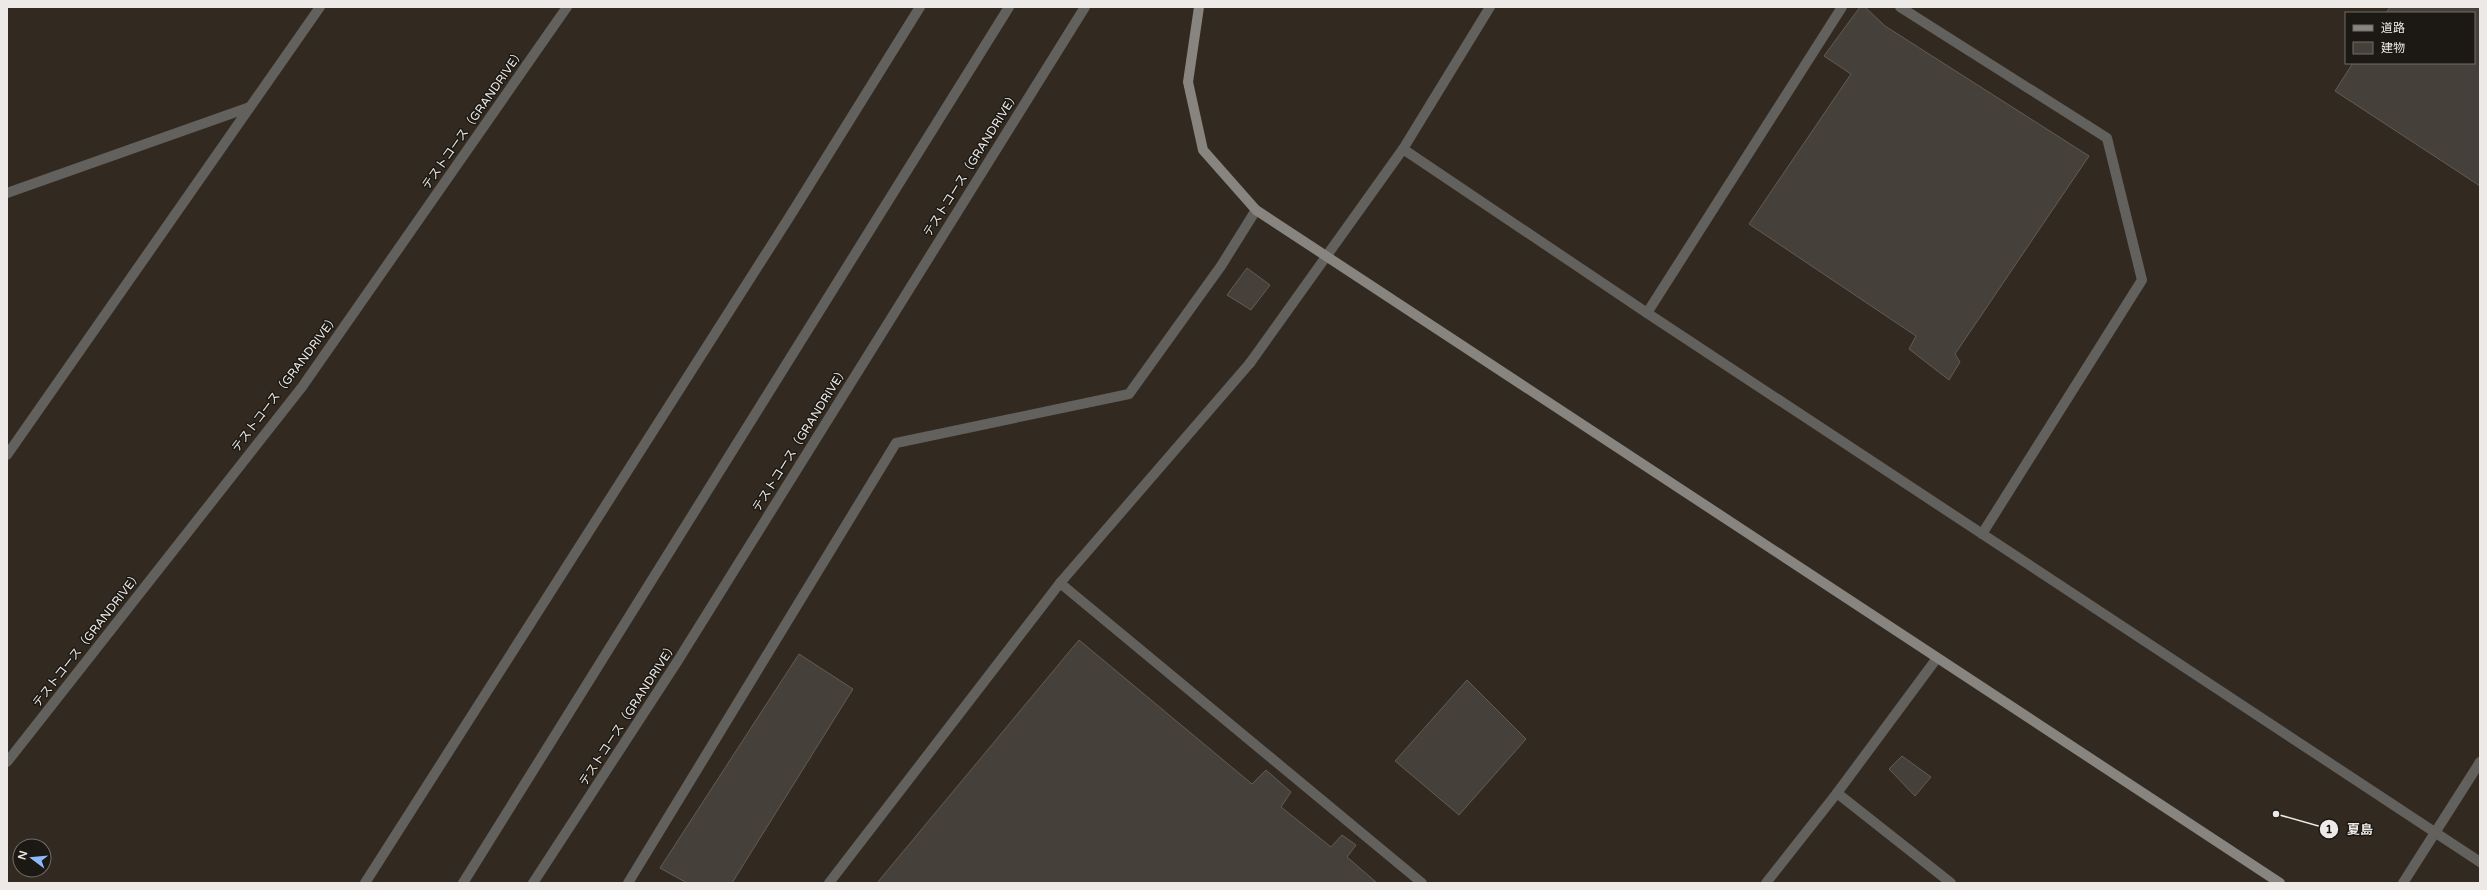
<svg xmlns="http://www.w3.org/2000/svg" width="2487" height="890" font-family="'Varela Round','Noto Sans JP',sans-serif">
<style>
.built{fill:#322a20;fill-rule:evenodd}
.building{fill:#45403a;stroke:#625c56}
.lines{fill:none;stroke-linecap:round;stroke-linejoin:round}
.lane{stroke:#63615e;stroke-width:10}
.street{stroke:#63615e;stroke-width:10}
.secondary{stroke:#888480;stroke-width:10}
.labels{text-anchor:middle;stroke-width:3;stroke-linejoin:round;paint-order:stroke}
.street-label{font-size:12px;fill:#ede9e6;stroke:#1c1813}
.leader{fill:none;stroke:#ede9e6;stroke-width:1.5}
.callout-dot{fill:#ede9e6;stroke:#1c1813;stroke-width:1.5}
.mark-label{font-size:12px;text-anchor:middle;font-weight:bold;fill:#111}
.callout-label{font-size:13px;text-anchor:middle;font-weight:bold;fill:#ede9e6;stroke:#1c1813;stroke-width:3;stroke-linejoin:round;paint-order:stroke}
</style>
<rect width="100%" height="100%" fill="#26211c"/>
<path class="built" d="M7,7h2473v876h-2473zM2346,13h128v50h-128zM20,846h24v24h-24z"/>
<g class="building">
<path d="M1860,7h5l20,19 204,130 -134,198 5,8 -11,18 -40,-31 7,-13 -167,-112 102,-150 -27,-18z"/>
<path d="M2390,7h90v179l-145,-95 18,-28h121v-50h-88z"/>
<path d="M1247,268l23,17 -19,25 -24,-15z"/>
<path d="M1079,640l173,144 14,-14 25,22 -10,15 50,40 11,-12 14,10 -9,12 30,26h-500z"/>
<path d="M799,654l54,35 -121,194h-45l-27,-15z"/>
<path d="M1467,680l59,59 -67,76 -64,-54z"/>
<path d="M1902,756l29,21 -16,19 -26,-27z"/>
</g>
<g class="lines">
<g class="lane">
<path d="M1490,7l-87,142 244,164 833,549"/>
<path d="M1900,7l207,131 35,142 -160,254"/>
<path d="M7,193l243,-86"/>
<path d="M1647,313l195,-306"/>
<path d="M7,455l313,-448"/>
<path d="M1060,583l362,300"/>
<path d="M7,762l295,-375 265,-380"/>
<path d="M1837,793l114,90"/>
<path d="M365,883l425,-667 130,-209"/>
<path d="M463,883l546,-876"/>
<path d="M533,883l144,-221 408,-655"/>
<path d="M628,883l268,-440 233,-49 92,-128 35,-56"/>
<path d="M829,883l231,-300 190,-220"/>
<path d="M1766,883l71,-90 100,-135"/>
<path d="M2403,883l77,-121"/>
</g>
<path class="street" d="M1250,363l153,-214"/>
<path class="secondary" d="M1199,7l-11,75 15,68 53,60 1024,673"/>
</g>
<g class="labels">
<g class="street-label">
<text transform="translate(473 119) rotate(-55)" y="4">テストコース（GRANDRIVE）</text>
<text transform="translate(971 164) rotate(-58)" y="4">テストコース（GRANDRIVE）</text>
<text transform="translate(285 383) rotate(-53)" y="4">テストコース（GRANDRIVE）</text>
<text transform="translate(800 439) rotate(-58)" y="4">テストコース（GRANDRIVE）</text>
<text transform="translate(87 639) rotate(-52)" y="4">テストコース（GRANDRIVE）</text>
<text transform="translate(628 714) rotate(-57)" y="4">テストコース（GRANDRIVE）</text>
</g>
</g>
<path class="leader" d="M2276 814L2329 829"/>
<g class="callout-dot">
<circle cx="2276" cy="814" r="4"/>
<circle cx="2329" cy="829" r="10"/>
</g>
<g class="mark-label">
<text x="2329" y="833">1</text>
</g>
<g class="callout-label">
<text x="2360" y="834">夏島</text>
</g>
<rect width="2487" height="890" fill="none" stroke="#ede9e6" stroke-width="16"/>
<rect x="2345" y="12" width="130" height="52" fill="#1c1813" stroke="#706c67"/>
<rect x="2353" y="25" width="20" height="6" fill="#888480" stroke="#706c67"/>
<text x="2381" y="32" font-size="12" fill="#ede9e6">道路</text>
<rect x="2353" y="42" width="20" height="12" fill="#45403a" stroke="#706c67"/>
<text x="2381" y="52" font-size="12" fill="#ede9e6">建物</text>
<g transform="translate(32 858) rotate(286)"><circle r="19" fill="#1c1813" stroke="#706c67"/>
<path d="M0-3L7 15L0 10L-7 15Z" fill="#8cb9fc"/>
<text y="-6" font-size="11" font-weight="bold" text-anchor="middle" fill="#ede9e6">N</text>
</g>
</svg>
